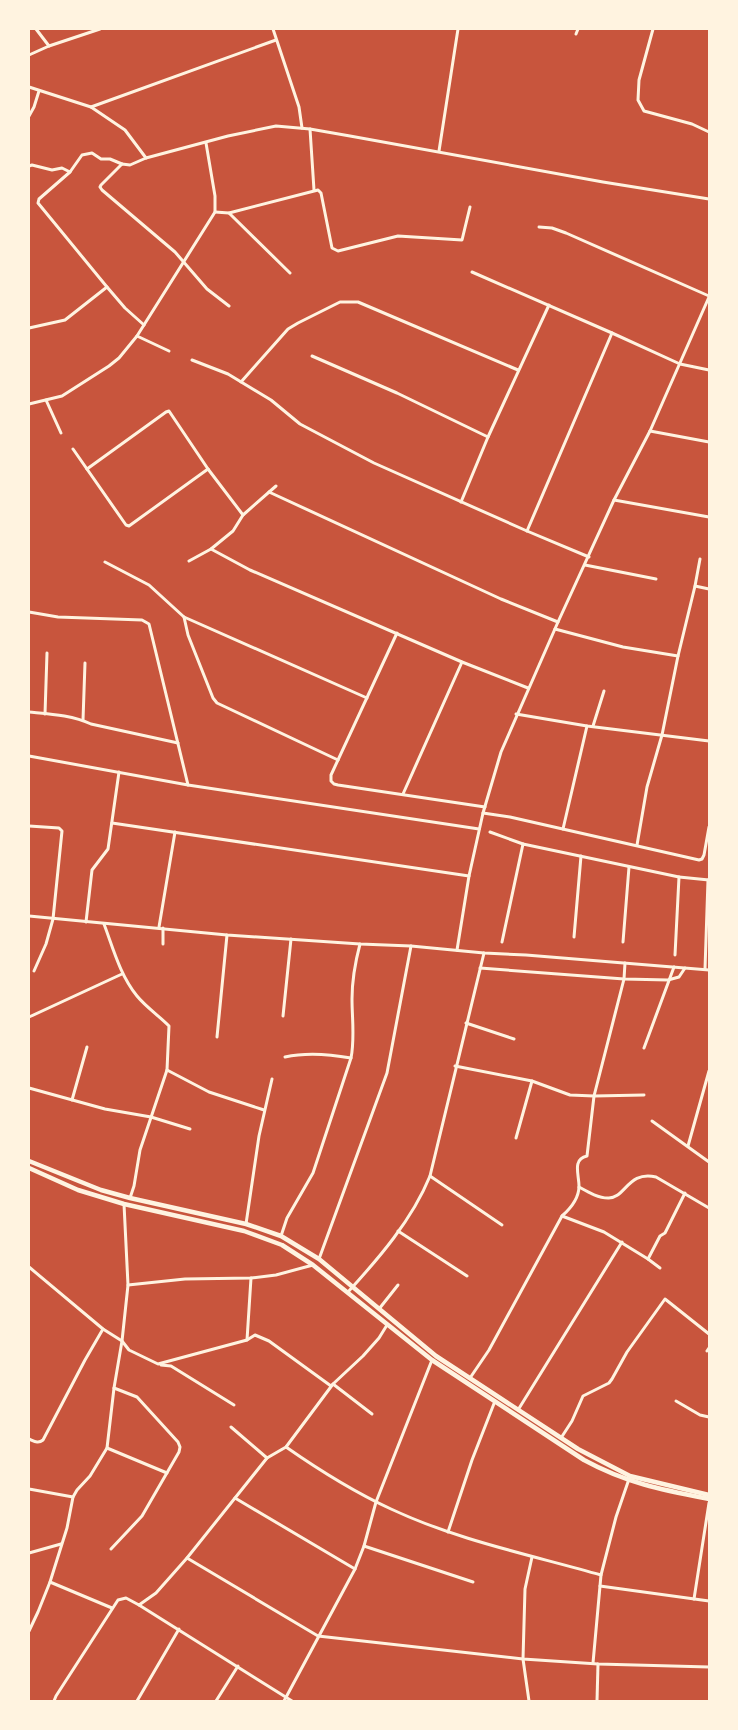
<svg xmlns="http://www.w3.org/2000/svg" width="738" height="1730" font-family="'DejaVu Sans',sans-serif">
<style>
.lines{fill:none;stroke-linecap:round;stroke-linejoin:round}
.minor{stroke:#fff3e0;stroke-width:3}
.secondary{stroke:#fff3e0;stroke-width:4.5}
</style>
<rect width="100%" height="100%" fill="#c8553d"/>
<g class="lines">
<g class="minor">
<path d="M36,29l13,17"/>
<path d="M273,29l26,78 3,21"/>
<path d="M653,29l-14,51 -1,20 6,11 48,13 17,8"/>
<path d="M576,34l2,-5"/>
<path d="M29,55l20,-9 51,-17"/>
<path d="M29,87l62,20 34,23 21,28"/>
<path d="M91,107l185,-67"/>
<path d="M29,116l5,-9 5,-16"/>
<path d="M310,129l4,61"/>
<path d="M439,151l19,-122"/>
<path d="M29,166l3,-1 20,5 10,-2 8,4 12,-17 10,-2 9,6h9l12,5"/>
<path d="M70,172l-31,27 -1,4 69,84 18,21 19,17"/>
<path d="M215,212l14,1 89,-23 3,3 11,55 6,3 60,-15 64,4 8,-33"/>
<path d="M229,213l61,60"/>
<path d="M539,227l13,1 14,5 143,63"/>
<path d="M472,272l140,61 68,31 29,6"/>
<path d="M229,306l-22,-17 -32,-37 -73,-62 -2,-3 1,-2 21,-21 8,1 16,-7 82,-22 48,-10 34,3 40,7 253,46 106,17"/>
<path d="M29,328l36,-8 42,-33"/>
<path d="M137,336l32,15"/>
<path d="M312,356l85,37 91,44"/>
<path d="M192,360l36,14 43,26 29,24 74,39 153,68 62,26"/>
<path d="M241,382l47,-53 10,-6 42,-21h18l160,68"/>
<path d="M46,400l15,33"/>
<path d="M29,404l33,-8 47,-30 10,-8 18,-22 78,-124v-16l-9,-53"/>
<path d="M650,431l59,11"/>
<path d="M73,449l53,76 3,1 79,-57"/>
<path d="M87,469l79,-57 3,-1 39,58 35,46"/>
<path d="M269,492l232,107 57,23"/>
<path d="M614,500l95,17"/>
<path d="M461,502l27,-65 61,-132"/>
<path d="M527,531l85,-198"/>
<path d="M211,549l39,21 212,92 66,26"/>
<path d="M189,561l22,-12 22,-18 10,-16 33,-29"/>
<path d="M105,562l44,23 35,32 183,81"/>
<path d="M585,565l71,14"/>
<path d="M695,586l14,3"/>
<path d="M29,612l29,5 84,3 7,4 39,161"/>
<path d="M184,617l4,18 25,63 4,5 121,57"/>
<path d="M555,629l68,18 55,9"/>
<path d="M397,633l-66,142v6l3,3 4,1 147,22"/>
<path d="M29,712c21,2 43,3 62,12l87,19"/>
<path d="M45,714l2,-61"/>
<path d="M516,714l71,12 122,15"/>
<path d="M83,720l2,-57"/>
<path d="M593,726l11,-35"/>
<path d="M29,756l159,29 291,44"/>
<path d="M403,794l59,-132"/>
<path d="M483,813l27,4 189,43 3,-1 2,-4 5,-28"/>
<path d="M112,823l357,53"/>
<path d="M29,826l30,2 3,3 -9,88 -7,25 -12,27"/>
<path d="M563,829l24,-103"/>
<path d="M490,832l33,12"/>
<path d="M637,845l10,-58 15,-52 16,-79 17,-70 5,-27"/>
<path d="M679,877l30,3"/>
<path d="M29,916l198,19 133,9 51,2 73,7 42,2 183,15"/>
<path d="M86,922l6,-52 16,-21 11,-77"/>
<path d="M104,924c9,24 16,51 33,72 9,11 21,19 32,30l-2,44 -27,80 -6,36 -4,12"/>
<path d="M159,927l16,-95"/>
<path d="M574,937l7,-81"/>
<path d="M502,942l21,-98 156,33 -4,78"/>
<path d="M623,942l6,-75"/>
<path d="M163,944v-16"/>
<path d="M457,950l12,-74 14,-63 18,-61 57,-130 56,-122 36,-69 59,-134"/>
<path d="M480,968l144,11 44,1 11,-3 6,-9"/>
<path d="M705,969l3,-89"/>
<path d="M283,1016l8,-77"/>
<path d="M29,1017l93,-43"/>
<path d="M466,1023l48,16"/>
<path d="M217,1037l10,-102"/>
<path d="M644,1048l30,-81"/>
<path d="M285,1057c22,-5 44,-3 66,1"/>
<path d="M455,1066l77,15 38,14 24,1 50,-1"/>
<path d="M167,1070l42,22 55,18"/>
<path d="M29,1088l76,21 46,8 39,12"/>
<path d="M72,1100l15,-53"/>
<path d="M652,1121l57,41"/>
<path d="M516,1138l16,-57"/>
<path d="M688,1146l21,-75"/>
<path d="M430,1176l72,49"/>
<path d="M579,1187c9,5 19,11 29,11 17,1 20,-28 48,-21l53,31"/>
<path d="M562,1216l42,16 44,27"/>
<path d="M246,1224l13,-88 13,-57"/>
<path d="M398,1231l69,45"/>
<path d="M281,1236l6,-18 26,-45 38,-115c4,-20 1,-39 1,-59 0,-20 3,-36 8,-55"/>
<path d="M319,1259l68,-186 24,-127"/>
<path d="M29,1267l74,62 19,12 7,9 29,14 89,-24 8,-5 14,6 62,45"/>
<path d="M660,1268l-12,-9 12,-23 5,-3 20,-40"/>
<path d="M128,1285l57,-6 66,-1 25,-3 37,-10"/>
<path d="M348,1292c31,-34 64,-72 82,-116l54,-223"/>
<path d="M379,1309l19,-24"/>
<path d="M247,1340l4,-62"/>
<path d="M707,1351l2,-3"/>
<path d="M161,1365l10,1 63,39"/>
<path d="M470,1378l19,-28 73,-134c8,-7 17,-18 17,-30 0,-11 -7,-27 8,-30l7,-60 30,-117 1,-16"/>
<path d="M333,1384l39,30"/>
<path d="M676,1401l24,14 9,2"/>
<path d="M518,1410l104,-168"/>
<path d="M231,1427l36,31"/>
<path d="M561,1438l11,-17 11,-25 26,-13 3,-4 15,-27 38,-53 44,35"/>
<path d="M29,1439c5,2 9,5 14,1l42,-80 18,-31"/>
<path d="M286,1447c33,23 68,45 105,62 66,31 140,46 210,66"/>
<path d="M107,1448l60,25"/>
<path d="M29,1489l44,8"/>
<path d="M235,1498l120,71"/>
<path d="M448,1532l24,-72 23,-59"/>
<path d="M364,1546l109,36"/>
<path d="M111,1549l31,-33 37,-64 1,-5 -2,-5 -41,-45 -23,-9"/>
<path d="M29,1553l32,-9"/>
<path d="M187,1558l131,78 205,23 75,5 111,3"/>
<path d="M50,1582l62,26"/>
<path d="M600,1586l109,15"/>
<path d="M694,1599l15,-96"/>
<path d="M139,1605l153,96"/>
<path d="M29,1631l9,-19 12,-30 17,-54 6,-31 4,-7 13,-14 17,-28 7,-60 8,-47 6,-56 -4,-81"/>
<path d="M593,1663l8,-88 15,-58 13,-38"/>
<path d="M54,1701l2,-5 62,-96 8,-2 13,7 17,-12 31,-35 80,-100 19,-11 47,-63 30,-28 16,-18 8,-13"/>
<path d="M137,1701l42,-72"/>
<path d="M216,1701l22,-35"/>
<path d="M284,1701l71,-132 9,-23 12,-44 56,-142"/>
<path d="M529,1701l-6,-42 2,-70 7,-32"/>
<path d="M597,1701l1,-37"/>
</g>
<g class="secondary">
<path d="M29,1161l72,29 29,8 116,26 35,12 38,23 117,97 142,93 52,27 79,19"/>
<path d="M29,1168l49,22 46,14 120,27 38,14 31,20 119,95 152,100c42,23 79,30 125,39"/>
</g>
</g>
<rect width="738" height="1730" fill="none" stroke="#fff3e0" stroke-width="60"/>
</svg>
